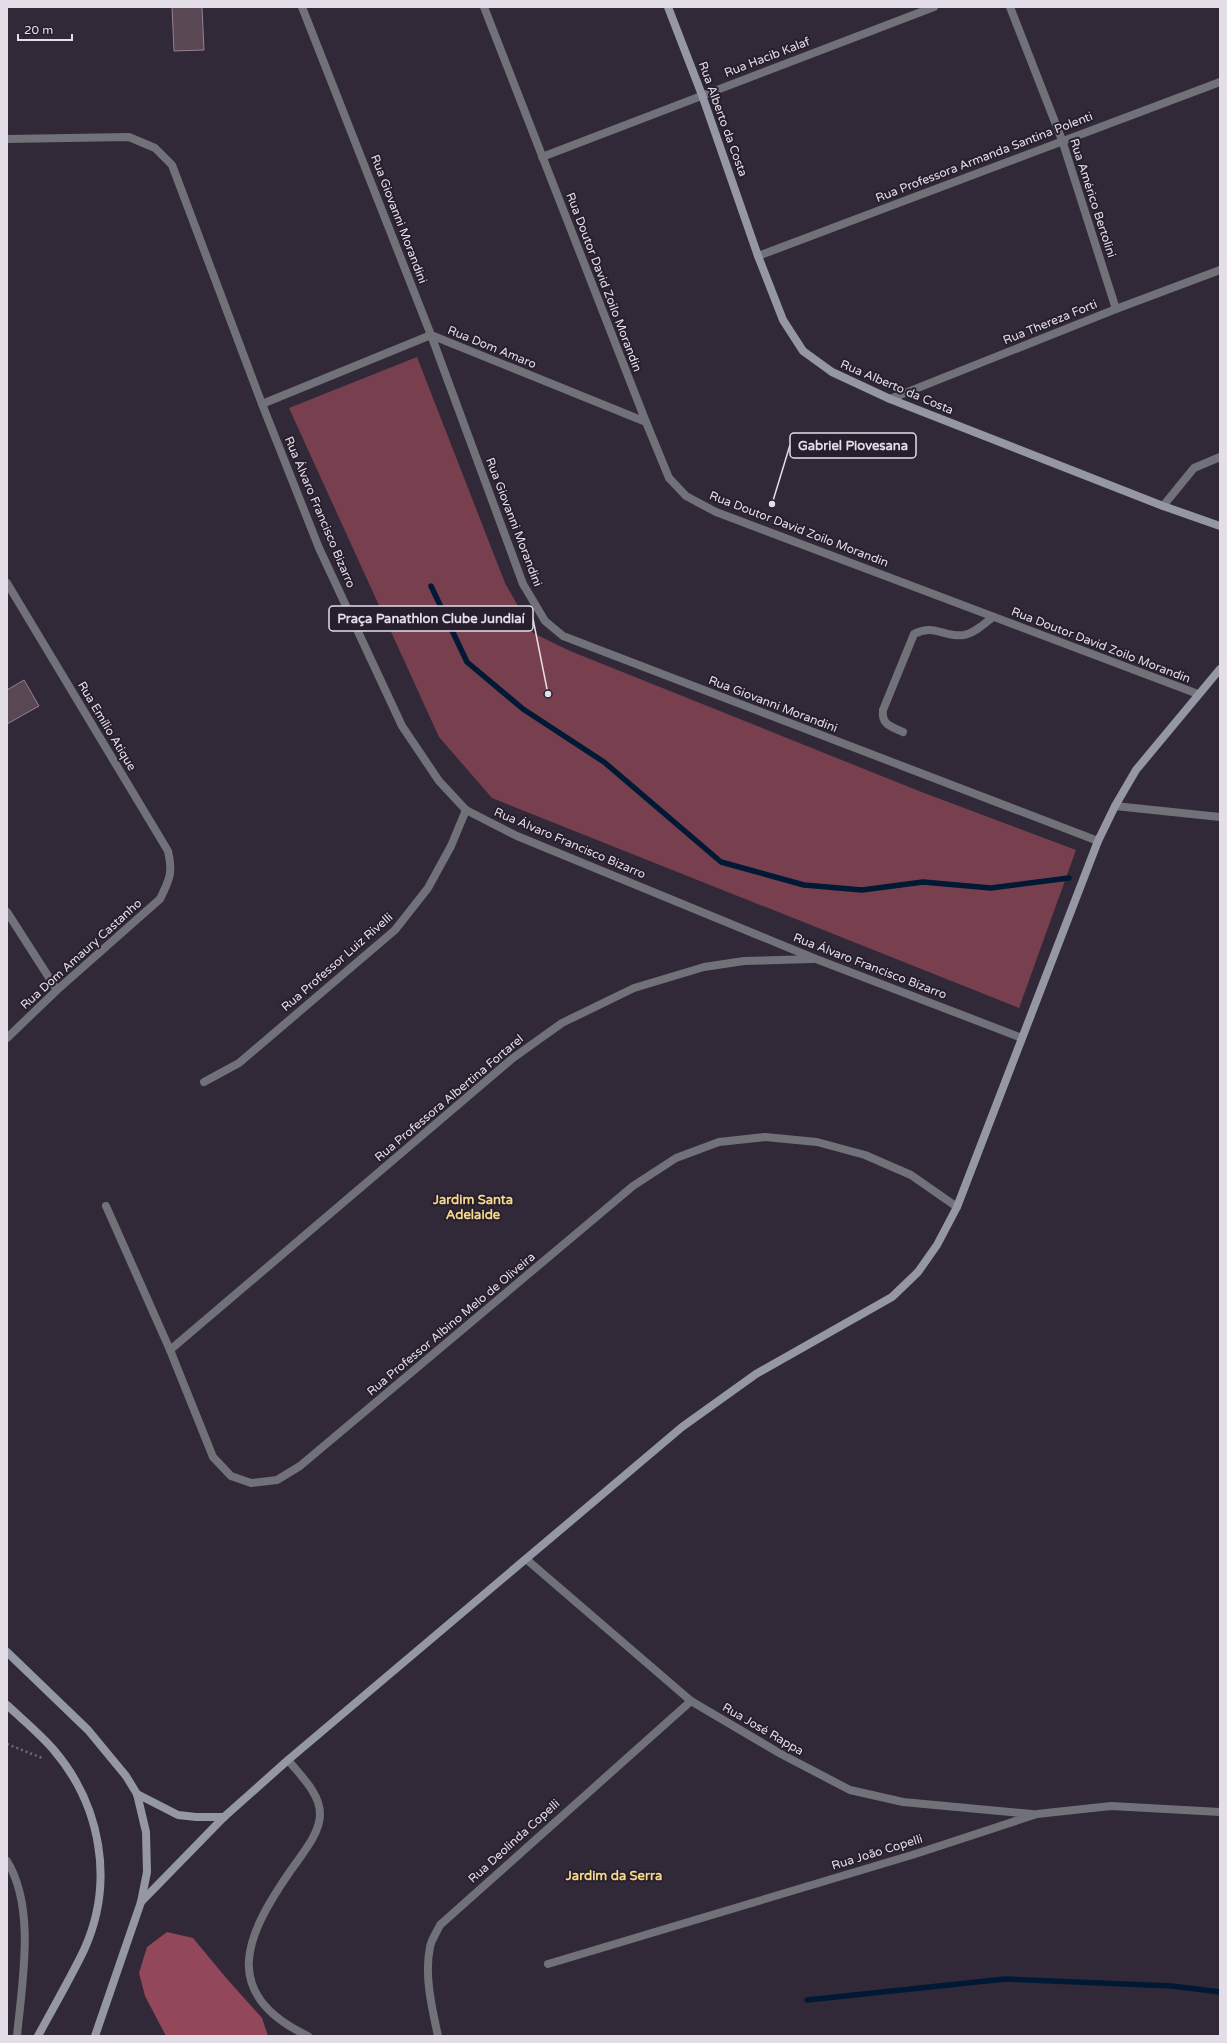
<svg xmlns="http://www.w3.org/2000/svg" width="1227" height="2043" font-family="'Varela Round',sans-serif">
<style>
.green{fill:#78404e}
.forest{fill:#92475a}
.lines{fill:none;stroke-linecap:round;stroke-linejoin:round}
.stream{stroke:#011934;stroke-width:5.5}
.building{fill:#594854;stroke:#94828f}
.path{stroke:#706976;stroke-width:2.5;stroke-dasharray:2 3;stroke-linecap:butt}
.lane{stroke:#707179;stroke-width:8}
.street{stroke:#707179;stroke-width:8}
.secondary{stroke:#9597a4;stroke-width:8}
.labels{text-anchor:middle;stroke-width:4;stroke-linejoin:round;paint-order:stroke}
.street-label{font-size:12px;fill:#e3dee7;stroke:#271f2d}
.neighbourhood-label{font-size:13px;font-weight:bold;fill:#f6d98d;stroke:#271f2d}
.leader{fill:none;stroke:#e3dee7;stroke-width:1.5}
.callout-dot{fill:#e3dee7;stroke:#271f2d;stroke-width:1.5}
.callout{fill:#271f2d;stroke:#e3dee7;stroke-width:1.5}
.callout-label{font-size:13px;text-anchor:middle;font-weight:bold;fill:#e3dee7}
</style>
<rect width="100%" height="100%" fill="#312938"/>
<path class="green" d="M417,357l88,226 28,50 37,18 349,140 157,59 -57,158 -527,-210 -53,-61 -150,-329z"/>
<path class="forest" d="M167,1932l26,6 34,41 35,39 6,18h-102l-21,-40 -6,-23 8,-26z"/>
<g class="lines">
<g class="stream">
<path d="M431,586l36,76 56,47 81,53 117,100 83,23 58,5 61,-8 68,6 78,-10"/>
<path d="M807,2000l198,-21 167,7 48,6"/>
</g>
</g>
<g class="building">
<path d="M172,7h30l2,43 -30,1z"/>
<path d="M24,680l15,26 -32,18v-34z"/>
</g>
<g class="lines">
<path class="path" d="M7,1744l35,14"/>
<path class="lane" d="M903,732c-11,-5 -22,-7 -20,-22l31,-76c20,-11 31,4 50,1 11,-2 21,-12 29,-18"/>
<g class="street">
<path d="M302,7l129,328 92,249 22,37 18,15 535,205"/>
<path d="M484,7l162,415 23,56 17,18 30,16 482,182"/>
<path d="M1010,7l52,133 54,169"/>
<path d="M7,139l122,-2 26,11 17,17 90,239 57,144 83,178 37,55 27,29 51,26 299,123 206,79"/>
<path d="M542,157l392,-150"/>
<path d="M758,256l462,-174"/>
<path d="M890,399l226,-90 104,-39"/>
<path d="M262,404l169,-69 215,87"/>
<path d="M1163,506l31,-38 26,-11"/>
<path d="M7,583l161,268c5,21 2,28 -8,48l-103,91 -50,48"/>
<path d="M1115,806l105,11"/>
<path d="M7,912l50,78"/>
<path d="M204,1082l35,-19 156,-133 33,-42 23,-42 15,-36"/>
<path d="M106,1206l64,144 43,107 18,19 20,7 26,-3 23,-14 333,-280 43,-28 43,-16 46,-5 52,5 48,13 46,20 46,32"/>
<path d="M170,1350l343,-292 49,-35 72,-35 70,-21 40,-6 69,-2"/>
<path d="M526,1559l165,142 90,53 69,36 53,12 129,12"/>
<path d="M288,1760c12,15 32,33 32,54 0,20 -18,40 -29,56 -45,65 -73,123 17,166"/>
<path d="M7,1861c29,47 15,122 10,175"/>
<path d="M548,1964l364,-109 125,-41 74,-8 109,6"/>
<path d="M438,2036c-6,-28 -14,-60 -8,-89 1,-7 7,-15 10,-22l251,-224"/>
</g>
<g class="secondary">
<path d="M668,7l34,88 56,161 25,64 20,31 29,21 58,27 273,107 57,20"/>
<path d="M7,1652l81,78 38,46 11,18 9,38 1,40 -6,30 -46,134"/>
<path d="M7,1705c15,14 32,28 46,44 48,56 62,133 31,201 -14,29 -31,58 -46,86"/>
<path d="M137,1794l41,21 18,2h28"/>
<path d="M141,1902l83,-85 64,-57 394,-333 74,-53 136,-77 26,-25 19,-27 20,-38 141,-366 17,-35 21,-36 84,-101"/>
</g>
</g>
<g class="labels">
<g class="street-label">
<text transform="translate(767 57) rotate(-21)" y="4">Rua Hacib Kalaf</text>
<text transform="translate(723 119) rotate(70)" y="4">Rua Alberto da Costa</text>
<text transform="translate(984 157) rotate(-21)" y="4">Rua Professora Armanda Santina Polenti</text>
<text transform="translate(1093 198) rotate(72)" y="4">Rua Américo Bertolini</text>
<text transform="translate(399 219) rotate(69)" y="4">Rua Giovanni Morandini</text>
<text transform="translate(604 282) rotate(69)" y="4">Rua Doutor David Zoilo Morandin</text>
<text transform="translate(1050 322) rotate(-22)" y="4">Rua Thereza Forti</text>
<text transform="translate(492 347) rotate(22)" y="4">Rua Dom Amaro</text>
<text transform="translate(897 387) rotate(23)" y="4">Rua Alberto da Costa</text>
<text transform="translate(320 512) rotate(67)" y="4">Rua Álvaro Francisco Bizarro</text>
<text transform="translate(514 522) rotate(69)" y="4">Rua Giovanni Morandini</text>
<text transform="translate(799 529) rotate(21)" y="4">Rua Doutor David Zoilo Morandin</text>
<text transform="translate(1101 645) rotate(21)" y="4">Rua Doutor David Zoilo Morandin</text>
<text transform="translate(773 704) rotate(21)" y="4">Rua Giovanni Morandini</text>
<text transform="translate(107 726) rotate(59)" y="4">Rua Emílio Atique</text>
<text transform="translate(570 843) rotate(23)" y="4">Rua Álvaro Francisco Bizarro</text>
<text transform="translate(81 954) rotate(-42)" y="4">Rua Dom Amaury Castanho</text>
<text transform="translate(337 962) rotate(-41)" y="4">Rua Professor Luiz Rivelli</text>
<text transform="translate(870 966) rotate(21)" y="4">Rua Álvaro Francisco Bizarro</text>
<text transform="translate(449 1098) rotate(-40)" y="4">Rua Professora Albertina Fortarel</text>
<text transform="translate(451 1324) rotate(-40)" y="4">Rua Professor Albino Melo de Oliveira</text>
<text transform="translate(763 1729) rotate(30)" y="4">Rua José Rappa</text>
<text transform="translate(514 1841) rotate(-42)" y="4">Rua Deolinda Copelli</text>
<text transform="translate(877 1852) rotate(-17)" y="4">Rua João Copelli</text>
</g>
<g class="neighbourhood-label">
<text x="473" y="1204">Jardim Santa<tspan x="473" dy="15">Adelaide</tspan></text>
<text x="614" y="1880">Jardim da Serra</text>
</g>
</g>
<path class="leader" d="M772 504L790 445M548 694L533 619"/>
<g class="callout-dot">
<circle cx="772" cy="504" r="4"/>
<circle cx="548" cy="694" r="4"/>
</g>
<g class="callout">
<rect x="790" y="433" width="126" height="25" rx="4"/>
<rect x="329" y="606" width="204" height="25" rx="4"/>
</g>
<g class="callout-label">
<text x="853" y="450">Gabriel Piovesana</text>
<text x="431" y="623">Praça Panathlon Clube Jundiaí</text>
</g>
<rect width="1227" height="2043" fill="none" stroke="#e3dee7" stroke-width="16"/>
<path d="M18 34v6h54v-6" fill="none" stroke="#e3dee7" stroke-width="2"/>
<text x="24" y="34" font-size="12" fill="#e3dee7" stroke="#271f2d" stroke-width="3" paint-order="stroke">20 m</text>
</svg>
